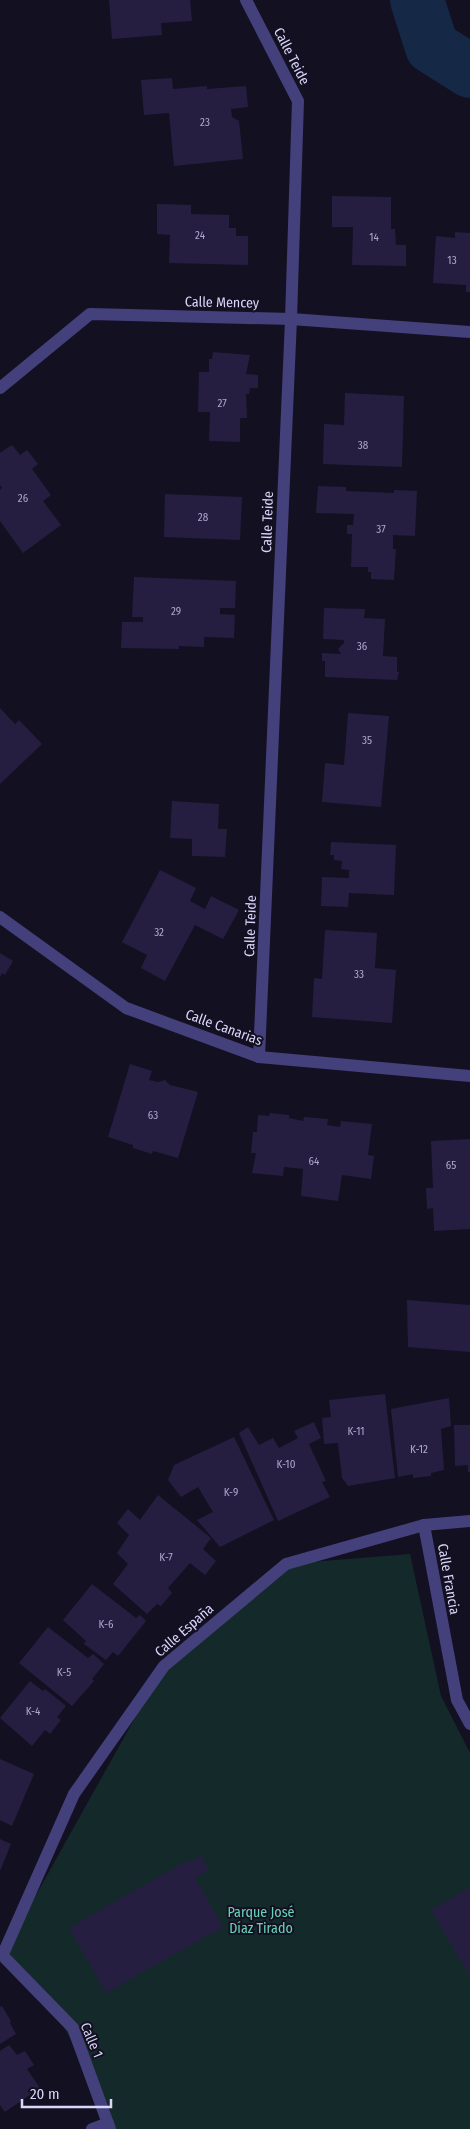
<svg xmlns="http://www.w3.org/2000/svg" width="470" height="2129" font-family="'Fira Sans Condensed',sans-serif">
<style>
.green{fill:#142a2a}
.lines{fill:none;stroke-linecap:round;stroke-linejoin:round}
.river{stroke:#152846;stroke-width:54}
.building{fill:#251e40}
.street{stroke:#43407b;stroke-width:12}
.labels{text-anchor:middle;stroke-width:4;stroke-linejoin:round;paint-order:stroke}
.number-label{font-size:11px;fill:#ada7cc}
.street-label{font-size:14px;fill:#dad5fa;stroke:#131021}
.park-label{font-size:14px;fill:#69d2b9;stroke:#131021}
</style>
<rect width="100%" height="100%" fill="#131021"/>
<path class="green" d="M410,1554l31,142 29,57v376h-354l-60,-118 -53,-57 161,-288 122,-102z"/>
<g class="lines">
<path class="river" d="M417,0l15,47 38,24"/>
</g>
<g class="building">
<path d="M109,0h81l2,21 -31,2 1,12 -50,4z"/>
<path d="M172,78l1,11 34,-3v3l39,-3 2,21 -17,2 1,8 7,4 4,38 -69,7 -5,-53 -25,2 -3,-35z"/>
<path d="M332,196l59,1v32h4l1,16h10v21l-54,-1 1,-38h-21z"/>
<path d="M157,204l34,1v9l38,1v13h7v8h12v29l-79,-2 1,-28 -13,-1z"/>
<path d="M455,232l15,1v59h-4v-7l-33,-2 3,-47 19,2z"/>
<path d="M213,352l37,3 -4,19 12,1v13h-8l-1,6h-3l1,24h-7v24l-31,-1 1,-29h-12l1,-40h10v-13h3z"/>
<path d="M345,393l59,3 -2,71 -79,-3 1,-40 20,1z"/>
<path d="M12,445l8,10 7,-5 11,14 -6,5 19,26 -8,6 18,24 -38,28 -23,-32v-31l2,-2 -2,-3v-32z"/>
<path d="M318,486l28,1v4l48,2v-3l23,1 -2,45 -22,-1v14h3l-2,31 -23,-1v-7h-3v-5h-17l1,-33h-5v-9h6l1,-11 -38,-1z"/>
<path d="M165,494l77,3 -2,43 -76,-3z"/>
<path d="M134,577l102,4 -1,27h-15v6l15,1 -1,23 -30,-1v10l-25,-1v3l-58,-1 1,-26h21v-5h-11z"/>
<path d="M324,608l41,1 -1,9 21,1 -2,37 14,1v15h2l-2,8 -72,-3v-16h-3v-8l19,1 -3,-5 6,-6v-3l-21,-1z"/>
<path d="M0,708l15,16 4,-4 23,24 -42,40z"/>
<path d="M348,713l41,3 -8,91 -59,-5 3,-39 19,2z"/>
<path d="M172,801l47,3 -1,25h9l-2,28 -33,-1v-17l-22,-1z"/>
<path d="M331,842l65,3 -2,50 -45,-2 -1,14 -27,-1 1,-29 27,1v-8l-8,-1 1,-8 -8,-1v-5h-4z"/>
<path d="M160,870l36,18 -6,13 15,8 6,-13 28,14 -16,29 -28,-14 -30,56 -24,-13 6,-13 -25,-13z"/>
<path d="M325,930l52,3 -2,35 21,2 -4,53 -80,-6 2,-39 8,1z"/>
<path d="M0,953l13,8 -8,14 -3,-2 -2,4z"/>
<path d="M130,1064l22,7 -3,9 9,2 7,-2 5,5 28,7 -20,66 -25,-7 -1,3 -19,-6v-3l-25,-8z"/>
<path d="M270,1113l19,2v3l14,3 1,-4 24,2 -1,6 13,2 1,-6 31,3 -4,31 6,1 -3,23 -29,-4 -4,26 -37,-5 2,-27 -19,-2 -1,9 -31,-3 4,-20h-5l2,-21h4l1,-17 11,1z"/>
<path d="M470,1139v90l-36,2 -1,-23 -6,1 -1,-21h7l-2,-47z"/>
<path d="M407,1300l63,5v47l-62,-5z"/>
<path d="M385,1394l10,84 -47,8 -6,-8 -4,-35 -14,1 -2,-26 9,-1 -2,-17z"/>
<path d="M449,1398l2,28 -10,3 3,41 -13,3v3l-18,2v-4l-15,3 -7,-68z"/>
<path d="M314,1422l7,16 -12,6 17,37 -4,1 8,15 -52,24 -39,-88 9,-6 11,18 14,-7 6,10 19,-10 -4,-7z"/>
<path d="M454,1425h16v47h-2v-7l-13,1z"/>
<path d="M234,1437l40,83 -54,27 -23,-27 16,-8 -15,-25 -17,10 -13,-17 6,-15z"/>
<path d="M158,1495l53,43 -8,11 13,12 -11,14 -15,-12 -22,25 4,5 -11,13 -4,-2 -10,10 -34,-30 15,-20 -11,-11 12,-18 -12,-12 11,-14 12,11z"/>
<path d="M92,1584l44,34 4,-3 6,6 -28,35 -5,-4 -7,8 -22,-16 2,-3 -23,-21z"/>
<path d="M48,1627l40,31 5,-4 11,10 -12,15 2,2 -22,25 -53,-43z"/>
<path d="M30,1681l13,10 2,-2 21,17 -9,11 4,3 -11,14 -5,-4 -13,16 -32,-28z"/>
<path d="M0,1759l34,15 -22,52 -12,-6z"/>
<path d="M0,1839l11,5 -11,27z"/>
<path d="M201,1856l8,14 -14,8 28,49 -117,66 -37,-65 117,-67 1,2z"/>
<path d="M470,1887v90l-39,-67z"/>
<path d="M2,2006l9,15 -1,2 6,11 -16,10v-37z"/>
<path d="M9,2045l8,10 8,-4 9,14 -7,4 13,19 -35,24 -5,-7v-54z"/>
</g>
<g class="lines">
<g class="street">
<path d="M246,0l52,101 -7,218 -32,738"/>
<path d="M0,388l90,-74 201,5 179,13"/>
<path d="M0,917l126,91 133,49 211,19"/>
<path d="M424,1525l33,175 13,24"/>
<path d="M0,1953l73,75 37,101"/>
<path d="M3,1954l71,-160 90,-128 122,-102 138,-39 46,-4"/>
<path d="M92,2129l16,-6"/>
</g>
</g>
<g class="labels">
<g class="number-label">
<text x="205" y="126">23</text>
<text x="200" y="239">24</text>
<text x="374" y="241">14</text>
<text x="452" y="264">13</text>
<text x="222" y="407">27</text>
<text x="363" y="449">38</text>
<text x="23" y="502">26</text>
<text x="203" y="521">28</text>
<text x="381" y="533">37</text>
<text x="176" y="615">29</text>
<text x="362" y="650">36</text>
<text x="367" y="744">35</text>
<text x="159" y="936">32</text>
<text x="359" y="978">33</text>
<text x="153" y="1119">63</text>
<text x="314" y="1165">64</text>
<text x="451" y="1169">65</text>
<text x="356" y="1435">K-11</text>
<text x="419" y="1453">K-12</text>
<text x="286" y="1468">K-10</text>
<text x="231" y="1496">K-9</text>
<text x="166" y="1561">K-7</text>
<text x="106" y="1628">K-6</text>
<text x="64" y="1676">K-5</text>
<text x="33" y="1715">K-4</text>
</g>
<g class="street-label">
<text transform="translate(292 56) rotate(63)" y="5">Calle Teide</text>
<text transform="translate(222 302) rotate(1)" y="5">Calle Mencey</text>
<text transform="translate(267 522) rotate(-88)" y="5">Calle Teide</text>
<text transform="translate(250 926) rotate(-88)" y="5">Calle Teide</text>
<text transform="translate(224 1027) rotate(20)" y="5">Calle Canarias</text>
<text transform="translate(449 1579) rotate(80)" y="5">Calle Francia</text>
<text transform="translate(184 1630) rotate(-41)" y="5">Calle España</text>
<text transform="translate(92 2040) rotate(67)" y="5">Calle 1</text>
</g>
<g class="park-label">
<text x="261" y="1917">Parque José<tspan x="261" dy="16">Díaz Tirado</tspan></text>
</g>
</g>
<path d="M22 2099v8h89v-8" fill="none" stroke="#dad5fa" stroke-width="2.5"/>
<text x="30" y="2099" font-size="15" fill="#dad5fa" stroke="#131021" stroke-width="4" paint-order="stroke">20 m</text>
</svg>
